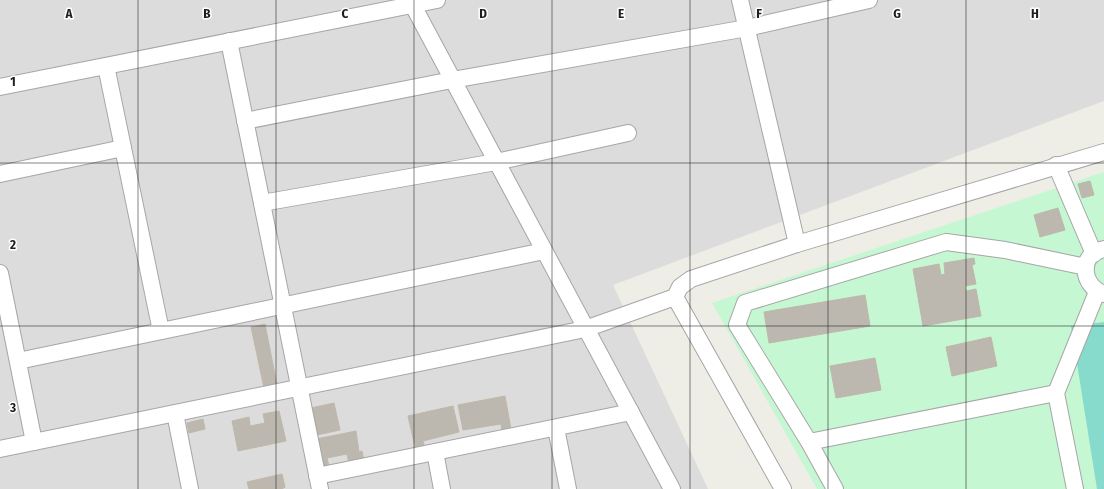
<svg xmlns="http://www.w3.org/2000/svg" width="1104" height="489" font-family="'Fira Sans Condensed',sans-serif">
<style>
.residential{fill:#dddcdc}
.park{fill:#c5f7d3}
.pitch{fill:#87dbcc}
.building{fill:#bcb7af;stroke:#c0b8a9}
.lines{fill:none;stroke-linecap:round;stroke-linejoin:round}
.minor-casing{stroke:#a6a6a6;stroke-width:18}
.minor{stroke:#fff;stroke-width:16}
.grid{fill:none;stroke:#1f1f1f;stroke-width:1;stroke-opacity:0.55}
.grid-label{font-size:13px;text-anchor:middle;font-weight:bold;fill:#1f1f1f;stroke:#fff;stroke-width:3;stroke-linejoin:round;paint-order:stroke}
</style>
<rect width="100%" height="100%" fill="#efeee6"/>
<path class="residential" d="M0,0h1104v101l-491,184 95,204h-708z"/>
<path class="park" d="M1104,172v317h-287l-105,-186z"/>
<path class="pitch" d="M1104,322v167h-7l-26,-163z"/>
<g class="building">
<path d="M1090,181l4,14 -12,3 -4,-14z"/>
<path d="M1058,208l7,22 -25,7 -6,-22z"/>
<path d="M974,258l1,6 -3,1 4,19 -11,2 1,5 10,-2 5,27 -58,10 -10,-57 26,-5 2,11 4,-1 -1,-11z"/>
<path d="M865,295l5,31 -101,17 -5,-31z"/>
<path d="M265,324l12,61 -13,3 -13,-61z"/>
<path d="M991,337l6,29 -45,10 -6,-29z"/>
<path d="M875,358l6,32 -45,8 -6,-32z"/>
<path d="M505,396l6,33 -9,2 -1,-7 -38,6 -5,-25z"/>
<path d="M334,403l6,27 -23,5 -6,-27z"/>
<path d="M453,406l6,26 -36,9 1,4 -9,2 -7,-31z"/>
<path d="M279,411l7,30 -48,10 -6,-30 17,-4 1,9 15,-3 -2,-9z"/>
<path d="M203,419l2,10 -16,4 -2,-10z"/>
<path d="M356,431l3,21 3,-1 2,10 -15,3 -2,-10 -20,4 3,12 -12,3 -7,-33z"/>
<path d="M282,474l3,13 -3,2h-33l-2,-7z"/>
</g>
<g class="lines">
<g class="minor-casing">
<g id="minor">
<path d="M410,0l262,489"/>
<path d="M740,0l57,244"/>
<path d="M229,41l91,448"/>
<path d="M106,66l55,265"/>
<path d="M0,87l437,-87"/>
<path d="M245,121l207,-41 295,-52 122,-28"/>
<path d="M1056,165l38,89"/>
<path d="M0,174l123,-26"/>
<path d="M262,203l234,-41 132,-29"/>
<path d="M1104,249c-26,5 -23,37 0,45"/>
<path d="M0,273l34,169"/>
<path d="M675,297l108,192"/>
<path d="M18,361l526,-110"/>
<path d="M175,413l15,76"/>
<path d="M556,428l12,61"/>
<path d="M809,442l247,-49"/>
<path d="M0,449l585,-120 90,-32 5,-10 11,-8 106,-35 307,-92"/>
<path d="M435,452l7,37"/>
<path d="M317,476l314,-64"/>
<path d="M835,489l-26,-47 -72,-117 8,-22 201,-61 59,8 81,17"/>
<path d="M1075,489l-19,-96 41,-101"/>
</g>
</g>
<use href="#minor" class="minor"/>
</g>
<path class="grid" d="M138,0v489M276,0v489M414,0v489M552,0v489M690,0v489M828,0v489M966,0v489M0,163h1104M0,326h1104"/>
<g class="grid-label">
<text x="69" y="18">A</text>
<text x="207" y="18">B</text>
<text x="345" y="18">C</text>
<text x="483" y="18">D</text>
<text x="621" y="18">E</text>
<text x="759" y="18">F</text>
<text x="897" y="18">G</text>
<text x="1035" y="18">H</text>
<text x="13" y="86">1</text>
<text x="13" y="249">2</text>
<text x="13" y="412">3</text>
</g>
</svg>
